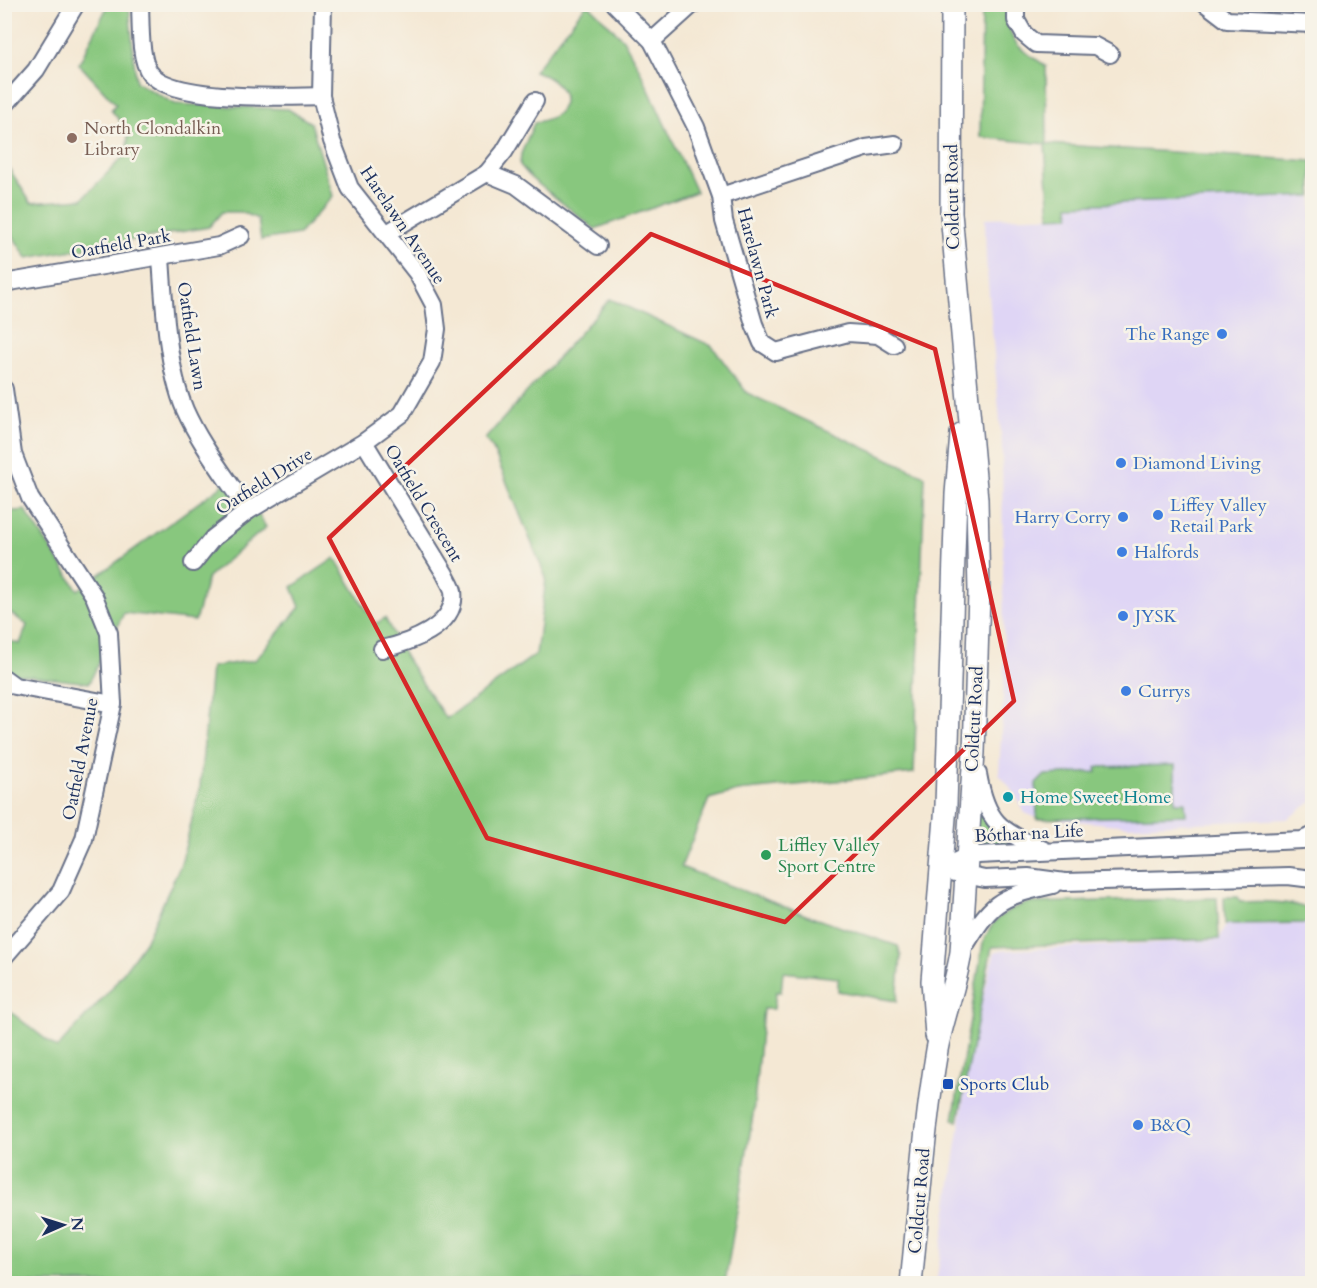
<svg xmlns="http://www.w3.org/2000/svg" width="1317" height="1288" font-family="Cardo,serif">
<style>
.built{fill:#dfd5f5}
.green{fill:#88c77e;stroke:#527b6e;stroke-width:1.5}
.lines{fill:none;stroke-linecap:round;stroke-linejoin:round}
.minor-casing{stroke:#677087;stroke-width:20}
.major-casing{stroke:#677087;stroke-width:24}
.minor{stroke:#fff;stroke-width:16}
.major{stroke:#fff;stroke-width:21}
.marked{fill:none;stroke:#d62828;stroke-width:4.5;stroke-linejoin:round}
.education-dot{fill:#8d6e63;stroke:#f7f3e8;stroke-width:2}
.shop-dot{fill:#3f7fe0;stroke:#f7f3e8;stroke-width:2}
.culture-dot{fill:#0f9aa8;stroke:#f7f3e8;stroke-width:2}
.leisure-dot{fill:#2e9e5b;stroke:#f7f3e8;stroke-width:2}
.transit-dot{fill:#1a4fb4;stroke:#f7f3e8;stroke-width:2}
.labels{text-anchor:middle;stroke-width:5;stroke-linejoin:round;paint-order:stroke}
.education-label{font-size:18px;fill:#785e54;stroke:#f7f3e8;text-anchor:start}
.street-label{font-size:18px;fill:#1b2f5e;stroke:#f7f3e8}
.shop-label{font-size:18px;fill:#366cbe;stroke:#f7f3e8;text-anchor:start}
.culture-label{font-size:18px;fill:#0d838f;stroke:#f7f3e8;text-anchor:start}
.leisure-label{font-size:18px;fill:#27864d;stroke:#f7f3e8;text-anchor:start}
.transit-label{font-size:18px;fill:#164399;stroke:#f7f3e8;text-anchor:start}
</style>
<rect width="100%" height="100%" fill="#f7f3e8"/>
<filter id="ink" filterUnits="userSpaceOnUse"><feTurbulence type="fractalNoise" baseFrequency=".0167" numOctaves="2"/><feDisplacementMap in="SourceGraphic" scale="12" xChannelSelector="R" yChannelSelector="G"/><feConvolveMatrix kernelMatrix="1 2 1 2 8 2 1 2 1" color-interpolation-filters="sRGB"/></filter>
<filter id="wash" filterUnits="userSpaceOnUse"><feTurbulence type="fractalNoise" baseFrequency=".008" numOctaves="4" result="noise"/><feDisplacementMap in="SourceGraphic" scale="24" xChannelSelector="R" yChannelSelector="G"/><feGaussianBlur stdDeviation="1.35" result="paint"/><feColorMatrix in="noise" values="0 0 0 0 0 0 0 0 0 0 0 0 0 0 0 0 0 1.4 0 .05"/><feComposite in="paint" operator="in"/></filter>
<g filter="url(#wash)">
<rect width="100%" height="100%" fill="#f4e8d4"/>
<g class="built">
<path d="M1312,196v606l-25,17 -158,7 -95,-9 -9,-4 -12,-22 -14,-17 5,-95 -2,-234 -16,-186 -1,-41 85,-2 -1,-11z"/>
<path d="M1312,924v359l-376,1 37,-248 22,-85 224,-11 7,-15z"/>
</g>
<g class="green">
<path d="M108,5h21l7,77 39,22 113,5 23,14 22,73 -34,38 -38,6 -3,-21 -17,-7h-19l-13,15 -182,31 -22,-34v-62l26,41 51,-4 45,-46 1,-22 -17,-21 5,-6 -37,-40z"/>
<path d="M586,5h3l34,34 16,29 57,124 -101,37 -63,-50 -12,-14 1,-11 13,-31c7,-2 16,-4 22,-8 21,-19 -4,-39 -22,-44z"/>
<path d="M982,5h26c0,39 7,40 38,61l1,78 265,17v35l-243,9 1,11 -20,1 -5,-73 -65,-7z"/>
<path d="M610,299l102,47 35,47 178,83 -11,297 -176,18 -29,8 -28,68 130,50 87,29 3,10 -4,45 -59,-10v-13l-55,-6 -2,20h-5l-2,17h-11l-10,106 -28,168h-720l-1,-276 53,41 54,-59 34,-47 36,-78 19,-78 11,-119 44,-7 45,-53 -8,-20 43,-29 40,66 10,-6 21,40 40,61 90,-65 10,-76 -53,-129 -8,-10z"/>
<path d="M235,476l31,51 -58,50 -13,44 -71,-8 -35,70 -76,-9 -8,-9v-25l15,4 7,-19 -22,-16v-97l20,-2 53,80z"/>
<path d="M1175,765v37h10l1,13 -149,4 -1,-35 9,-9 52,-3 -1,-5z"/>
<path d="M976,808l15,21 22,18 -40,-1z"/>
<path d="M1224,897h14l2,5c25,-1 49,-1 72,8v13l-87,1z"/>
<path d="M1217,898l2,41 -227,8 -34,174 -5,-1 30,-177c8,-23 22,-33 45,-40z"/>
</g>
</g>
<g filter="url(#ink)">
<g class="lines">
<g class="minor-casing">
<g id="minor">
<path d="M140,4c1,18 -1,55 10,69 23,29 135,24 171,23"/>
<path d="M615,4l37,37 44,86 25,69 3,25 30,103 8,19 14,9 72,-19 30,2 16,10"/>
<path d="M1016,4v16l8,14 12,10 59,2 15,8"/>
<path d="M1206,4l21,16 85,4"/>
<path d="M652,41l41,-37"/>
<path d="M4,106l32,-36 40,-66"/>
<path d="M487,173l29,12 82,61"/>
<path d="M721,196l145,-48 29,-4"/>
<path d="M387,233l100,-60 17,-21 31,-51"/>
<path d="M161,257c3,47 6,110 24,153 16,36 42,68 63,101"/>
<path d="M4,283l215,-37 22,-10"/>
<path d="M4,389l9,65 17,44 64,98 15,37 4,71 -29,135 -23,52 -57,66"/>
<path d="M364,442l81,132c2,5 7,12 8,17 5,36 -45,52 -71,58"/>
<path d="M193,563l20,-25 35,-27 116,-69 38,-28 30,-52 5,-33 -3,-24 -17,-32 -67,-85 -18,-47 -11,-45 2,-92"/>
<path d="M4,678l11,8 98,18"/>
<path d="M978,774c9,51 23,56 66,76"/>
<path d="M942,869l25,-12 11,-2 324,-15 10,-4"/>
<path d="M955,873l30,6 43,-2 37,5 223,-6 24,3"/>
<path d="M961,952c31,-50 34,-54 92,-67"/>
</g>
</g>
<g class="major-casing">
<g id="major">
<path d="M936,1035l-4,-54 14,-176 10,-311 5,-60"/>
<path d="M911,1284c8,-78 13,-157 26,-234 6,-33 19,-64 24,-98l13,-200 5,-159 -2,-94 -26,-286 1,-209"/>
</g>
</g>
<use href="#minor" class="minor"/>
<use href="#major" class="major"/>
</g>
</g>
<path class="marked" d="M651,234l284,115 79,352 -229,221 -298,-84 -158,-300z"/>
<circle class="education-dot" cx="72" cy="138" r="6"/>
<g class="shop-dot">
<circle cx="1222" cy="334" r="6"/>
<circle cx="1121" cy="463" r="6"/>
<circle cx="1158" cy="515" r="6"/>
<circle cx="1123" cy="517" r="6"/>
<circle cx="1122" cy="552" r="6"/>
<circle cx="1123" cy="616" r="6"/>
<circle cx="1126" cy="691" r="6"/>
<circle cx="1138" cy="1125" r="6"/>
</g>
<circle class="culture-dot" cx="1008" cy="797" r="6"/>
<circle class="leisure-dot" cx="766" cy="855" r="6"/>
<rect class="transit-dot" x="942" y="1078" width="12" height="12" rx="3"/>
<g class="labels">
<g class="education-label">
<text x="84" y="134">North Clondalkin<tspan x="84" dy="21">Library</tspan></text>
</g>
<g class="street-label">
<text transform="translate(952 197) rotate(-91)" y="6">Coldcut Road</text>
<text transform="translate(403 225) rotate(56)" y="6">Harelawn Avenue</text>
<text transform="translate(121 244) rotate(-10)" y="6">Oatfield Park</text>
<text transform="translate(758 263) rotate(75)" y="6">Harelawn Park</text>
<text transform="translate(192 336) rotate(81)" y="6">Oatfield Lawn</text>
<text transform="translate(264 481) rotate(-32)" y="6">Oatfield Drive</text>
<text transform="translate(424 503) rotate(59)" y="6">Oatfield Crescent</text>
<text transform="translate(974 719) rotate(-87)" y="6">Coldcut Road</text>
<text transform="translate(80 759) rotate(-79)" y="6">Oatfield Avenue</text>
<text transform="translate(1029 833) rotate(-3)" y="6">Bóthar na Life</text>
<text transform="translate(919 1201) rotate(-85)" y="6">Coldcut Road</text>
</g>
<g class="shop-label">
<text x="1210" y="340" text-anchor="end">The Range</text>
<text x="1133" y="469">Diamond Living</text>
<text x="1170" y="511">Liffey Valley<tspan x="1170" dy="21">Retail Park</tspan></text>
<text x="1111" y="523" text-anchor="end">Harry Corry</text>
<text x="1134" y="558">Halfords</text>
<text x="1135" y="622">JYSK</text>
<text x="1138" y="697">Currys</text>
<text x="1150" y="1131">B&amp;Q</text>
</g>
<g class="culture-label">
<text x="1020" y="803">Home Sweet Home</text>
</g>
<g class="leisure-label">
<text x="778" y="851">Liffley Valley<tspan x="778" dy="21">Sport Centre</tspan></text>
</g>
<g class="transit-label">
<text x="960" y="1090">Sports Club</text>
</g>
</g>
<rect width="1317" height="1288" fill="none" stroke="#f7f3e8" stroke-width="24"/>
<g transform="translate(63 1225) rotate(87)" stroke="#f7f3e8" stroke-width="4.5" paint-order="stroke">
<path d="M0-4.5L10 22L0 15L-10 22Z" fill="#1b2f5e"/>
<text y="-9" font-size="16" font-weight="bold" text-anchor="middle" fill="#1b2f5e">N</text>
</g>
</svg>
